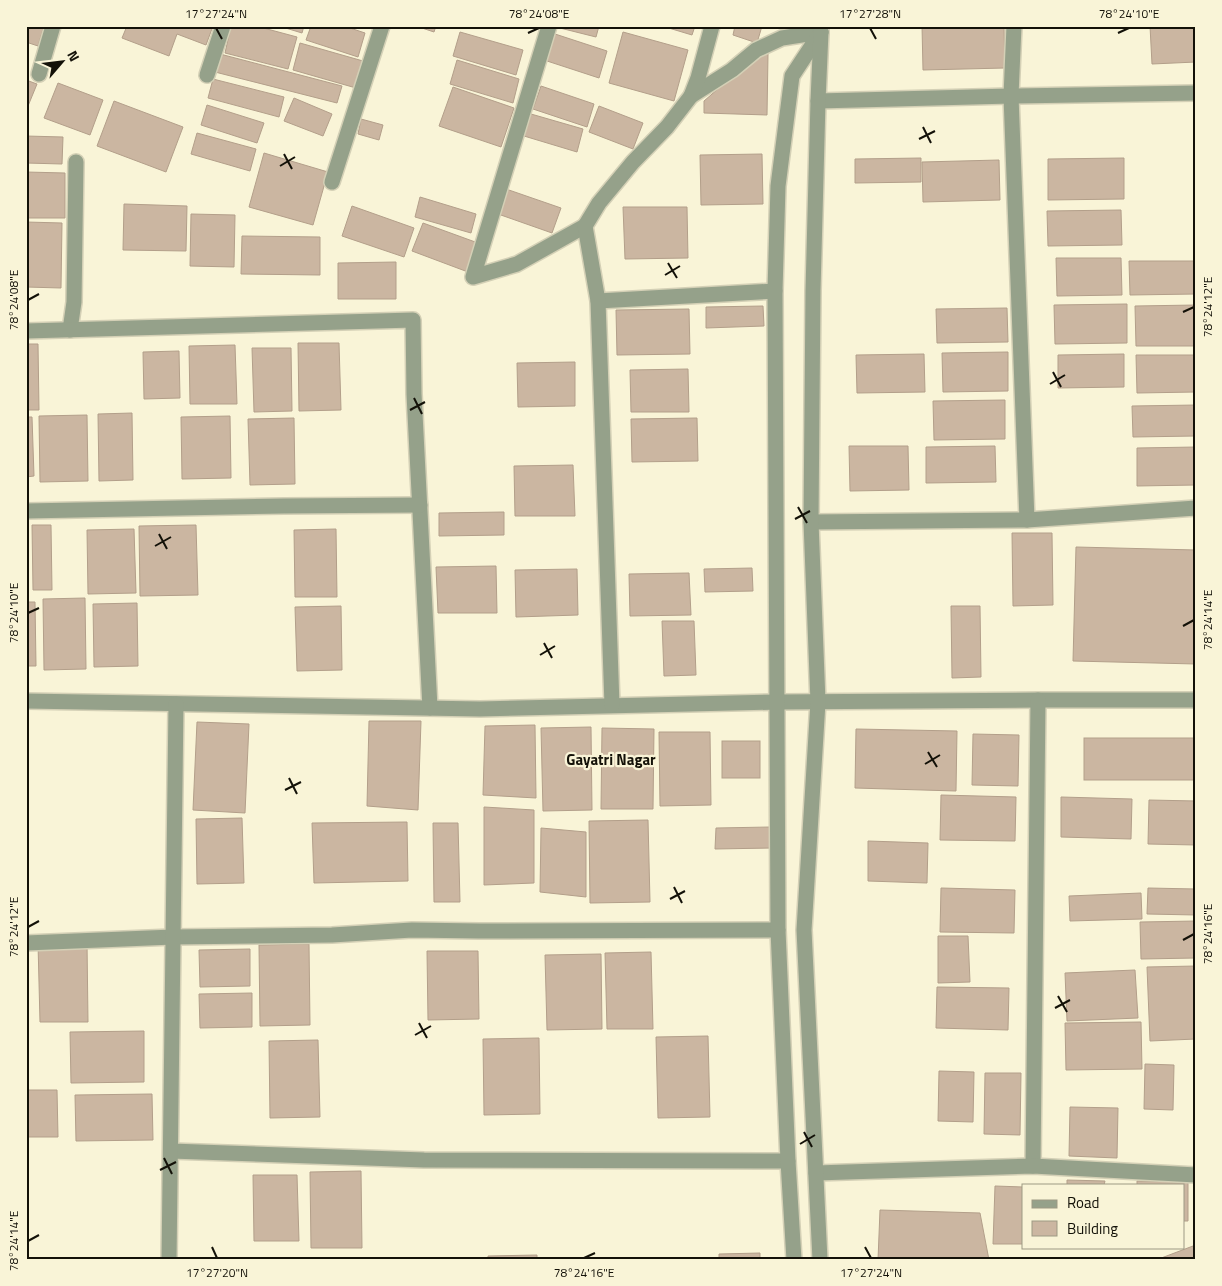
<svg xmlns="http://www.w3.org/2000/svg" width="1222" height="1286" font-family="'Titillium Web',sans-serif">
<style>
.building{fill:#cbb6a1;stroke:#b39f8a}
.lines{fill:none;stroke-linecap:round;stroke-linejoin:round}
.minor-casing{stroke:#d4d0b6;stroke-width:18}
.minor{stroke:#95a18a;stroke-width:15}
.ticks{fill:none;stroke:#131108;stroke-width:2}
.labels{text-anchor:middle;stroke-width:4.5;stroke-linejoin:round;paint-order:stroke}
.neighbourhood-label{font-size:15px;font-weight:bold;fill:#131108;stroke:#f9f4d7}
.neatline{fill:none;stroke:#131108;stroke-width:2}
.ticks-label{font-size:12px;text-anchor:middle;fill:#131108}
</style>
<rect width="100%" height="100%" fill="#f9f4d7"/>
<g class="building">
<path d="M26,26h18l-6,20 -12,-4z"/>
<path d="M127,26h86l-7,19 -29,-11 -8,22 -47,-18z"/>
<path d="M231,26h25l41,11 -9,32 -63,-16z"/>
<path d="M279,26h25l-2,7z"/>
<path d="M311,26h33l21,7 -7,24 -52,-17z"/>
<path d="M416,26h20l-2,6z"/>
<path d="M560,26h39l-3,11 -36,-9z"/>
<path d="M662,26h33l-3,9z"/>
<path d="M735,26h27l-5,17 -24,-8z"/>
<path d="M922,26h82l1,42 -82,2z"/>
<path d="M1150,26h45l1,36 -44,2z"/>
<path d="M460,32l63,18 -7,25 -63,-19z"/>
<path d="M623,32l65,18 -14,51 -65,-18z"/>
<path d="M552,33l55,18 -8,27 -55,-18z"/>
<path d="M300,43l63,18 -7,27 -63,-18z"/>
<path d="M220,54l122,32 -5,17 -122,-31z"/>
<path d="M758,54h10l-1,61 -63,-2v-12z"/>
<path d="M457,60l62,19 -6,24 -63,-19z"/>
<path d="M213,79l71,18 -5,20 -71,-19z"/>
<path d="M26,80l11,4 -9,22 -2,-1z"/>
<path d="M58,83l45,17 -13,35 -46,-17z"/>
<path d="M541,86l53,18 -7,23 -54,-18z"/>
<path d="M453,87l61,21 -13,39 -62,-21z"/>
<path d="M294,98l38,16 -9,22 -39,-15z"/>
<path d="M114,101l69,26 -17,45 -69,-26z"/>
<path d="M207,105l57,18 -7,20 -56,-18z"/>
<path d="M599,106l44,17 -10,26 -44,-17z"/>
<path d="M531,114l52,15 -6,23 -53,-16z"/>
<path d="M361,119l22,6 -4,15 -21,-6z"/>
<path d="M197,133l59,16 -6,22 -59,-17z"/>
<path d="M26,136l37,1 -1,27 -36,-1z"/>
<path d="M264,153l64,19 -15,53 -64,-18z"/>
<path d="M762,154l1,50 -62,1 -1,-50z"/>
<path d="M921,158v24l-66,1v-24z"/>
<path d="M1124,158v41l-76,1v-41z"/>
<path d="M999,160l1,40 -77,2 -1,-40z"/>
<path d="M26,172l39,1v45h-39z"/>
<path d="M506,189l55,19 -9,25 -54,-19z"/>
<path d="M420,197l56,17 -5,19 -56,-16z"/>
<path d="M124,204l63,2 -1,45 -63,-1z"/>
<path d="M352,206l62,22 -10,29 -62,-21z"/>
<path d="M623,207h64l1,51 -63,1z"/>
<path d="M1121,210l1,35 -74,1 -1,-35z"/>
<path d="M191,214l44,1 -1,52 -44,-1z"/>
<path d="M26,222l36,1 -1,65 -35,-1z"/>
<path d="M423,223l55,20 -10,29 -56,-21z"/>
<path d="M242,236l78,1v38l-79,-1z"/>
<path d="M1056,258h65l1,37 -65,1z"/>
<path d="M1129,261h67v33l-66,1z"/>
<path d="M396,262v37h-58v-36z"/>
<path d="M1127,304v39l-72,1 -1,-39z"/>
<path d="M1196,305v41h-60l-1,-40z"/>
<path d="M763,306l1,20 -58,2v-21z"/>
<path d="M1007,308l1,34 -71,1 -1,-34z"/>
<path d="M689,309l1,45 -73,1 -1,-45z"/>
<path d="M298,343h41l2,67 -42,1z"/>
<path d="M26,344h12l1,66h-13z"/>
<path d="M235,345l2,59h-47l-1,-58z"/>
<path d="M252,348h39l1,63 -38,1z"/>
<path d="M179,351l1,47 -36,1 -1,-47z"/>
<path d="M1008,352v39l-65,1 -1,-39z"/>
<path d="M924,354l1,38 -68,1 -1,-38z"/>
<path d="M1124,354v33l-66,1v-33z"/>
<path d="M1136,355h60v37l-59,1z"/>
<path d="M575,362v44l-57,1 -1,-44z"/>
<path d="M688,369l1,43h-58l-1,-42z"/>
<path d="M1005,400v39l-71,1 -1,-39z"/>
<path d="M1196,405v31l-63,1 -1,-31z"/>
<path d="M132,413l1,67 -34,1 -1,-67z"/>
<path d="M87,415l1,66 -48,1 -1,-66z"/>
<path d="M230,416l1,62 -49,1 -1,-62z"/>
<path d="M26,417h6l2,59 -8,1z"/>
<path d="M294,418l1,66 -45,1 -2,-66z"/>
<path d="M697,418l1,43 -66,1 -1,-43z"/>
<path d="M849,446h59l1,44 -59,1z"/>
<path d="M995,446l1,36 -70,1v-36z"/>
<path d="M1196,447v38l-59,1v-38z"/>
<path d="M573,465l2,51h-60l-1,-50z"/>
<path d="M504,512v23l-65,1v-23z"/>
<path d="M32,525h19l1,65h-19z"/>
<path d="M196,525l2,70 -58,1 -1,-70z"/>
<path d="M134,529l2,64 -48,1 -1,-64z"/>
<path d="M336,529l1,68h-42l-1,-67z"/>
<path d="M1012,533h40l1,72 -40,1z"/>
<path d="M1076,547l120,3v114l-123,-3z"/>
<path d="M496,566l1,47h-59l-2,-46z"/>
<path d="M752,568l1,23 -48,1 -1,-23z"/>
<path d="M577,569l1,46 -62,2 -1,-47z"/>
<path d="M689,573l2,42 -61,1 -1,-42z"/>
<path d="M85,598l1,71 -42,1 -1,-71z"/>
<path d="M26,602h9l1,64h-10z"/>
<path d="M137,603l1,63 -44,1 -1,-63z"/>
<path d="M341,606l1,64 -45,1 -2,-64z"/>
<path d="M951,606h29l1,71 -29,1z"/>
<path d="M662,621h32l2,54 -32,1z"/>
<path d="M369,721h52l-3,89 -51,-4z"/>
<path d="M197,722l52,2 -4,89 -52,-3z"/>
<path d="M535,725l1,73 -53,-3 2,-69z"/>
<path d="M591,727l1,83 -49,1 -2,-83z"/>
<path d="M602,728l52,1 -1,80h-52z"/>
<path d="M856,729l101,2 -1,60 -101,-3z"/>
<path d="M659,732h51l1,73 -51,1z"/>
<path d="M973,734l46,1 -1,51 -46,-1z"/>
<rect x="1084" y="738" width="112" height="42"/>
<rect x="722" y="741" width="38" height="37"/>
<path d="M941,795l75,2 -1,44 -75,-1z"/>
<path d="M1061,797l71,2 -1,40 -70,-2z"/>
<path d="M1149,800l47,1v44l-48,-1z"/>
<path d="M484,807l50,3v73l-50,2z"/>
<path d="M242,818l2,65 -47,1 -1,-65z"/>
<path d="M648,820l2,82 -60,1 -1,-82z"/>
<path d="M407,822l1,59 -94,2 -2,-60z"/>
<path d="M433,823h25l2,79h-26z"/>
<path d="M771,827l1,21 -57,1 1,-21z"/>
<path d="M541,828l45,4v65l-46,-5z"/>
<path d="M868,841l60,2 -1,40 -59,-2z"/>
<path d="M941,888l74,2 -1,43 -74,-1z"/>
<path d="M1148,888l48,1v26l-49,-1z"/>
<path d="M1141,893l1,26 -72,2 -1,-25z"/>
<path d="M1196,921v37l-55,1 -1,-37z"/>
<path d="M938,936h30l2,46 -32,1z"/>
<path d="M87,942l1,80h-48l-2,-79z"/>
<path d="M309,944l1,81 -50,1 -1,-81z"/>
<path d="M250,949v37l-50,1 -1,-37z"/>
<path d="M427,951h51l1,68 -51,1z"/>
<path d="M651,952l2,77h-46l-2,-76z"/>
<path d="M601,954l1,75 -55,1 -2,-75z"/>
<path d="M1196,966v73l-46,2 -3,-74z"/>
<path d="M1135,970l3,48 -71,3 -2,-48z"/>
<path d="M937,987l72,1 -1,42 -72,-2z"/>
<path d="M252,993v34l-52,1 -1,-34z"/>
<path d="M1141,1022l1,47 -76,1 -1,-47z"/>
<path d="M144,1031v51l-73,1 -1,-51z"/>
<path d="M708,1036l2,81 -52,1 -2,-81z"/>
<path d="M539,1038l1,76 -56,1 -1,-76z"/>
<path d="M318,1040l2,77 -50,1 -1,-77z"/>
<path d="M1145,1064l29,1 -1,45 -29,-1z"/>
<path d="M939,1071l35,1 -1,50 -35,-1z"/>
<path d="M985,1073h36l-1,62 -36,-1z"/>
<path d="M26,1090h31l1,47h-32z"/>
<path d="M152,1094l1,46 -77,1 -1,-46z"/>
<path d="M1070,1107l48,1 -1,50 -48,-2z"/>
<path d="M361,1171l1,77h-51l-1,-76z"/>
<path d="M253,1175h44l2,66h-45z"/>
<path d="M1067,1180l38,1 -1,4h-37z"/>
<path d="M1137,1181l51,1v39h-5v-36h-46z"/>
<path d="M995,1186l28,1v57h-30z"/>
<path d="M880,1210l100,3 9,47h-111z"/>
<path d="M1193,1246l3,7v7h-40z"/>
<path d="M760,1253v7h-41v-6z"/>
<path d="M537,1255v5h-49v-4z"/>
</g>
<g class="lines">
<g class="minor-casing">
<g id="minor">
<path d="M549,26l-76,251 44,-13 68,-38"/>
<path d="M1014,26l-3,70 16,424"/>
<path d="M39,74l14,-48"/>
<path d="M207,75l16,-49"/>
<path d="M691,96l41,-26 24,-20 26,-12 39,-6"/>
<path d="M818,101l193,-5 185,-3"/>
<path d="M332,182l50,-156"/>
<path d="M598,301l177,-10"/>
<path d="M70,330l4,-28 2,-140"/>
<path d="M26,331l387,-11 1,74 16,314"/>
<path d="M26,511l258,-5 136,-1"/>
<path d="M811,522l216,-2 169,-12"/>
<path d="M26,701l454,8 298,-7 260,-2h158"/>
<path d="M612,705l-14,-404 -13,-75 14,-23 34,-41 34,-35 24,-31 7,-18 14,-52"/>
<path d="M26,943l147,-6 159,-2 80,-5 67,1 299,-1"/>
<path d="M171,1151l253,9 364,1"/>
<path d="M1033,1166l5,-466"/>
<path d="M816,1173l217,-7 163,9"/>
<path d="M169,1260l7,-556"/>
<path d="M794,1260l-6,-99 -10,-231 -3,-639 3,-105 14,-110 29,-44"/>
<path d="M820,1260l-16,-330 14,-228 -7,-180 2,-231 5,-190 3,-69"/>
</g>
</g>
<use href="#minor" class="minor"/>
</g>
<path class="ticks" d="M216,28l6,11M870,28l6,11M528,33l11,-5M1118,33l11,-5M923,127l8,16M919,139l16,-8M284,154l8,15M280,166l15,-9M668,263l9,15M665,275l15,-9M28,300l11,-6M1183,312l11,-5M1053,372l8,15M1050,384l15,-9M414,398l8,16M410,410l15,-8M798,507l9,16M795,519l15,-8M159,534l8,15M155,546l16,-9M28,613l11,-5M1183,626l11,-6M544,643l8,15M540,655l15,-9M928,752l9,15M925,764l15,-9M289,778l8,16M285,790l16,-8M674,887l8,16M670,899l15,-8M28,927l11,-6M1183,940l11,-6M1058,996l9,16M1055,1008l15,-8M419,1023l8,15M415,1035l16,-9M804,1132l8,15M800,1144l15,-9M164,1158l8,16M160,1170l16,-8M28,1241l11,-6M212,1247l5,11M865,1247l6,11M584,1258l11,-5"/>
<g class="labels">
<g class="neighbourhood-label">
<text x="611" y="765">Gayatri Nagar</text>
</g>
</g>
<rect width="1222" height="1286" fill="none" stroke="#f9f4d7" stroke-width="55"/>
<rect x="1022" y="1184" width="162" height="65" fill="#f9f4d7" stroke="#9d9984"/>
<rect x="1032" y="1200" width="25" height="8" fill="#95a18a" stroke="#9d9984"/>
<text x="1067" y="1208" font-size="15" fill="#131108">Road</text>
<rect x="1032" y="1221" width="25" height="15" fill="#cbb6a1" stroke="#9d9984"/>
<text x="1067" y="1234" font-size="15" fill="#131108">Building</text>
<g transform="translate(62 62) rotate(62)" stroke="#f9f4d7" stroke-width="4" paint-order="stroke">
<path d="M0-4L9 19L0 12L-9 19Z" fill="#131108"/>
<text y="-8" font-size="14" font-weight="bold" text-anchor="middle" fill="#131108">N</text>
</g>
<rect x="28" y="28" width="1166" height="1230" class="neatline"/>
<g class="ticks-label">
<text x="216" y="18">17°27'24"N</text>
<text x="539" y="18">78°24'08"E</text>
<text x="870" y="18">17°27'28"N</text>
<text x="1129" y="18">78°24'10"E</text>
<text transform="translate(14 300) rotate(-90)" y="4">78°24'08"E</text>
<text transform="translate(1208 307) rotate(-90)" y="4">78°24'12"E</text>
<text transform="translate(14 613) rotate(-90)" y="4">78°24'10"E</text>
<text transform="translate(1208 620) rotate(-90)" y="4">78°24'14"E</text>
<text transform="translate(14 927) rotate(-90)" y="4">78°24'12"E</text>
<text transform="translate(1208 934) rotate(-90)" y="4">78°24'16"E</text>
<text transform="translate(14 1241) rotate(-90)" y="4">78°24'14"E</text>
<text x="217" y="1277">17°27'20"N</text>
<text x="584" y="1277">78°24'16"E</text>
<text x="871" y="1277">17°27'24"N</text>
</g>
</svg>
